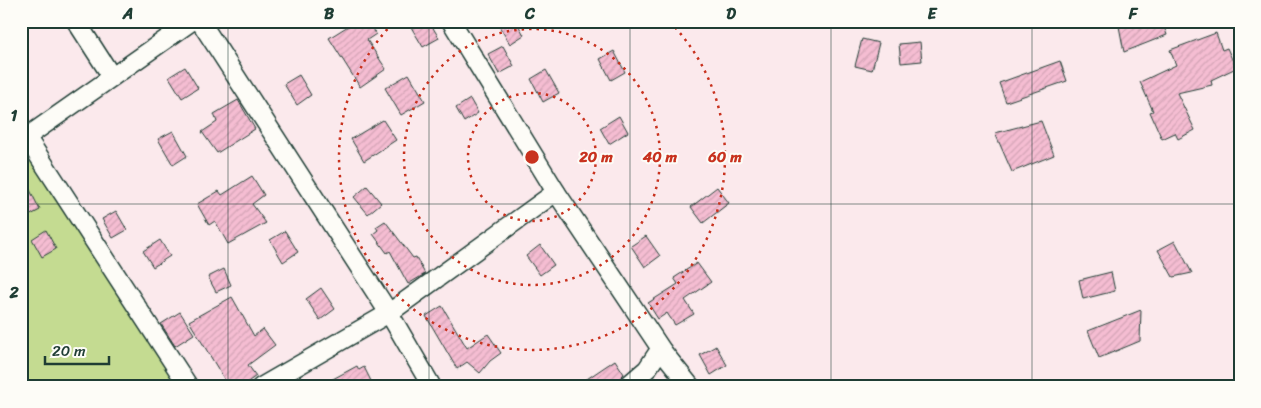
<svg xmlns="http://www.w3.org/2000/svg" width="1261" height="408" font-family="Sriracha,sans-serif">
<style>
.grass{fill:#c4db91;stroke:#728c62}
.building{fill:url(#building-hatch);stroke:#1f3d34}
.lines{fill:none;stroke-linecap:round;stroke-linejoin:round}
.minor-casing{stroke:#1f3d34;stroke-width:21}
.minor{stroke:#fdfcf7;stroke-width:18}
.grid{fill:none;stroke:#1f3d34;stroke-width:1;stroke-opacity:0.55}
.ring{fill:none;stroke:#c8321e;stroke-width:2.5;stroke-dasharray:2.5 5}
.centre{fill:#c8321e;stroke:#fdfcf7;stroke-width:2.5}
.ring-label{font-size:15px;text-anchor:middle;font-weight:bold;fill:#c8321e;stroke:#fdfcf7;stroke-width:4;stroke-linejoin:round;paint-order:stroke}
.neatline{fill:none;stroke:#1f3d34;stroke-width:2}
.grid-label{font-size:16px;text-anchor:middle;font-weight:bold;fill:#1f3d34}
</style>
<defs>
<pattern id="building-hatch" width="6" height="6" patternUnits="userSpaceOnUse" patternTransform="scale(1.25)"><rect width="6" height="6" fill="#f5bdd2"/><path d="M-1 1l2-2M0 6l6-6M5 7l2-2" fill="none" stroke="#d2a3b5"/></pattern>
</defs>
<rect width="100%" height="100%" fill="#fbe9ec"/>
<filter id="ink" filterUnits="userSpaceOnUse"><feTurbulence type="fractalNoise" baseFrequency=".02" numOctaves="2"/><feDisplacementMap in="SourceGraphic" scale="10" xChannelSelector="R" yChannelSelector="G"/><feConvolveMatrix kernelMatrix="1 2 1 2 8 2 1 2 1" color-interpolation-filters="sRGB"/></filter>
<g filter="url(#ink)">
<path class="grass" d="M21,141l168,246h-168z"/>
<g class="building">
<path d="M356,21h13l7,13 -9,6 19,29 -26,18 -31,-49z"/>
<path d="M421,21h8l10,17 -16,9 -12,-20z"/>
<path d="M496,21h20l8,14 -14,9z"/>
<path d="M1118,21h44l5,14 -43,17z"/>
<path d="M1216,33l6,17 5,-2 9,20 -25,12 1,5 -35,8 18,37 -17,9 -3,-6 -13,6 -12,-27 3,-1 -13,-29 36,-17 -6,-15z"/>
<path d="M862,39l17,4 -7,27 -17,-4z"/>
<path d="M920,42l2,19 -21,2 -2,-19z"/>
<path d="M503,46l11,20 -15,8 -11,-20z"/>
<path d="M614,51l11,21 -14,8 -11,-21z"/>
<path d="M1060,61l7,20 -61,21 -7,-19z"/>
<path d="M185,67l13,21 -16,10 -13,-21z"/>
<path d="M546,70l13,23 -16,9 -12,-23z"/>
<path d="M409,74l16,27 -24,14 -16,-27z"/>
<path d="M299,75l12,20 -14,10 -13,-21z"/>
<path d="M470,99l8,14 -14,9 -8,-14z"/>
<path d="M238,100l17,29 -38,24 -15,-21 15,-10 -3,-8z"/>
<path d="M619,116l9,16 -19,12 -9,-16z"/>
<path d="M383,120l13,20 -32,21 -13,-22z"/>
<path d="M1041,121l13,34 -42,17 -17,-39z"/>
<path d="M173,131l14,25 -14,9 -15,-26z"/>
<path d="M21,172l19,38 -19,10z"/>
<path d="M252,176l12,19 -12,9 14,19 -38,21 -13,-23 -6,4 -12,-21 22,-13 3,4z"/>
<path d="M367,186l14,17 -13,11 -14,-17z"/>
<path d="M717,187l12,16 -26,20 -12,-16z"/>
<path d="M116,211l11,19 -14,8 -11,-19z"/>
<path d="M385,221l28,37 3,-1 9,17 -17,10 -18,-33 -3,2 -14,-19 5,-4 -2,-3z"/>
<path d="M46,230l10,19 -14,8 -10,-18z"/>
<path d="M285,231l13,21 -15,10 -13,-22z"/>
<path d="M646,236l14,20 -15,11 -14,-21z"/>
<path d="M160,240l10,16 -17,11 -10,-16z"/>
<path d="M1175,241l17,32 -19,4 -15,-27z"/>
<path d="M540,245l14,20 -14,10 -14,-19z"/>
<path d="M697,263l14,19 -26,18 9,14 -19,11 -8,-12 -9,6 -10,-16 30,-19 -4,-6z"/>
<path d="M224,269l7,16 -15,7 -8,-15z"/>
<path d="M1111,272l4,19 -32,8 -4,-19z"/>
<path d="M321,288l14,21 -15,11 -14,-21z"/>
<path d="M232,297l22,39 9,-7 12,16 -27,20 8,11 -15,11h-12l-40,-66z"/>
<path d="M442,306l25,42 21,-14 13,19 -11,8 -10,12 -13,-11 -10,7 -31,-53z"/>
<path d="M1141,310l-1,31 -41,17 -11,-27z"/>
<path d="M180,312l14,22 -19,12 -14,-22z"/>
<path d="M716,346l11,19 -16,10 -11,-20z"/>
<path d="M615,360l9,14 -5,5 -3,8h-41z"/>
<path d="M357,366l2,4 5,-3 10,20h-56z"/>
</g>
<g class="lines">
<g class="minor-casing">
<g id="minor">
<path d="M76,21l36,56"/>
<path d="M200,21l189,292 43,74"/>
<path d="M27,138l162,249"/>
<path d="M21,141l171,-120"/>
<path d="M556,192l107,160 28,35"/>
<path d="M261,387l128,-74 167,-121 -105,-171"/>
<path d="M626,387l21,-18 10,-15 6,-2"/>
</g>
</g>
<use href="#minor" class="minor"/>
</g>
</g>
<path class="grid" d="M228,21v366M429,21v366M630,21v366M831,21v366M1032,21v366M21,204h1219"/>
<g class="ring">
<circle cx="532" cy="157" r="64"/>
<circle cx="532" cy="157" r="128"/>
<path d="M670 22A193 193 0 1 1 394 22"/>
</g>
<circle cx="532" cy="157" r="8" class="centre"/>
<g class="ring-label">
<text x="596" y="162">20 m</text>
<text x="660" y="162">40 m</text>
<text x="725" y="162">60 m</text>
</g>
<rect width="1261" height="408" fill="none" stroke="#fdfcf7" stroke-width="55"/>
<path d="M45 356v8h64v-8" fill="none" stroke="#1f3d34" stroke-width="2.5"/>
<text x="52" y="356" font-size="15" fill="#1f3d34" stroke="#fdfcf7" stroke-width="4" paint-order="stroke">20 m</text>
<rect x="28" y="28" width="1206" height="352" class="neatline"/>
<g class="grid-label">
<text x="128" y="19">A</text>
<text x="329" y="19">B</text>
<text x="530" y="19">C</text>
<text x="731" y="19">D</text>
<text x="932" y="19">E</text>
<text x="1133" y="19">F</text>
<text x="14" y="121">1</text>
<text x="14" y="298">2</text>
</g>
</svg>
